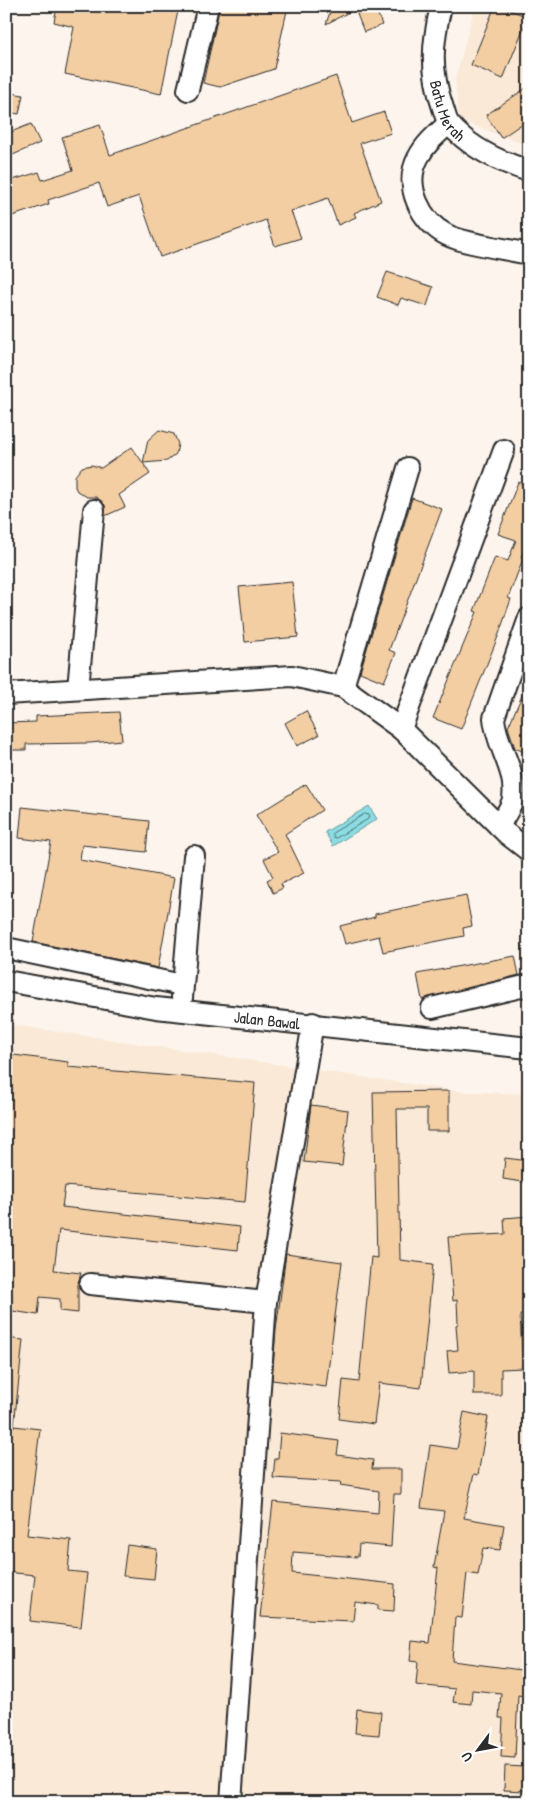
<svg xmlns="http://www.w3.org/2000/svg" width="535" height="1808" font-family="'Patrick Hand',sans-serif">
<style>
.built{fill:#fae9d7}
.water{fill:#8bdde3;stroke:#659699}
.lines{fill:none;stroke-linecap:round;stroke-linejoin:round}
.shore{stroke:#517275;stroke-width:1}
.building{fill:#f3cea3;stroke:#2b2b2b}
.minor-casing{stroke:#2b2b2b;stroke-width:24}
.minor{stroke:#fff;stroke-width:20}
.labels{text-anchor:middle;stroke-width:4;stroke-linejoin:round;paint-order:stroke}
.street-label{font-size:16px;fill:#2b2b2b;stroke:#fff}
</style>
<rect width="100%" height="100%" fill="#fdf5ed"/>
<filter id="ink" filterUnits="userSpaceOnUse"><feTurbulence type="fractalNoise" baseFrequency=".02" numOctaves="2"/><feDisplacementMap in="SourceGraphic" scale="10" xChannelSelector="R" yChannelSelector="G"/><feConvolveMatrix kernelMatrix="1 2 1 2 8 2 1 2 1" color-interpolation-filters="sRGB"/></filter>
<g filter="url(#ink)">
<g class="built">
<path d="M475,6h54v140l-70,-26 -4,-40z"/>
<path d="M6,1024l451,67 72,3v708h-523z"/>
</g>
<path class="water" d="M369,806l8,13 -44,27 -8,-14z"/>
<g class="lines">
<path class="shore" d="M365,814l4,1 -1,4 -32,19 -3,-1v-4z"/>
</g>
<g class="building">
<path d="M57,6h122l-18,88 -96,-20 9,-47 -20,-5z"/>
<path d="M220,6h68l-14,63 -54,18 -17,-4z"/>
<path d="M332,6h43l7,19 -18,7 -9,-23 -29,15z"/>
<path d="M495,6h5l28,11 -25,62 -32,-14z"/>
<path d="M336,76l16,47 32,-11 7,21 -31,10 21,58 -27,12 2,4 -18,8 -10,-27 -37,13 10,27 -26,8 -9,-26 -106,37 -21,-61 -32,11 -8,-24 -51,17 1,4 -43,14v-36l33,-10 3,8 31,-10 -11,-33 38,-12 10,30z"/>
<path d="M529,86v33l-28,19 -15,-23z"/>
<path d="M6,92l17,3 -4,19 -13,-2z"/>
<path d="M31,124l9,19 -34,15v-24z"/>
<path d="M387,272l46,15 -6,19 -26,-8 -3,7 -21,-8z"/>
<path d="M159,430l15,4 4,10 -2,10 -9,7 -24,2 7,11 -31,21 6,12 -20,9v-11l-4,-4 -5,-4h-9l-10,-6 -2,-4v-11l7,-9 10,-2 9,3 31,-21 11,16 5,-23z"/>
<path d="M518,482l11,4v49l-8,23 2,1 -15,39 3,1 -12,35 -38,95 -28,-11 44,-106 -3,-1 21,-54 13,4 8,-21 -18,-6z"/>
<path d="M412,498l30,11 -53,141 7,3 -12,29 -24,-10z"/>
<path d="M292,582l6,55 -53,5 -6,-55z"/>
<path d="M529,680v74l-14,-6 -7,-21z"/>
<path d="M306,711l13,24 -22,11 -12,-23z"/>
<path d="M119,712l3,28 -32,3 -64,1v6h-20v-27l30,-1v-6z"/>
<path d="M306,784l16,26 -37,24 19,39 -23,11 2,4 -10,5 -6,-13 6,-3 -9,-18 14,-7 -22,-37z"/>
<path d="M22,807l127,14 -3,31 -64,-7 -2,15 94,18 -16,90 -125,-26 18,-100 -32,-4z"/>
<path d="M466,895l6,31 -9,2 1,8 -81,16 -4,-16 -34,8 -5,-18 35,-9v-3z"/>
<path d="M515,956l4,19 -97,25 -5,-26z"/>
<path d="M6,1054l62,8v5l187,16 -10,119 -180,-16 -3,21 178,20 -2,23 -179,-20 -5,40 27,3 -3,10v30l-18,-2v-12l-20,-2 -2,18 -32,-5z"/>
<path d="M449,1091v40h-22v-22h-30l3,151 33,4 -12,124 -42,-5 -5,41 -35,-5 4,-39 16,2 12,-125 6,1 -4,-166z"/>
<path d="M311,1105l37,5 -6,56 -38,-4z"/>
<path d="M505,1158l24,3v22l-26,-4z"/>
<path d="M529,1216v99h-9l3,53 -22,1v26h-27v-24l-25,2 -2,-22 11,-1 -2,-25 2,-1 -1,-24 -4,1 -5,-64 57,-3 -1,-16z"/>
<path d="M286,1254l56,8 -16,125 -54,-7 4,-50z"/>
<path d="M6,1338l17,2 -9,86 26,3 -13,106 44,5 -3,31 19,2 -6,54 -51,-6 5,-46 -29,-3z"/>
<path d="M464,1412l24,5 -10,58 -4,-1 -10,44 40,7 -4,25 -17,-2 -5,27 -11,-2 -5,45 -7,-1 -3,44 77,10v26l-11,-2 -3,63 -14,-1 2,-39h-4l2,-25 -29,-3 -1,14 -18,-2 2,-13 -39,-4 2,-23 -8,-1 2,-20 18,2 8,-75 -4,-1 10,-56 -23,-3 9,-63 27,4z"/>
<path d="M280,1433l59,8 -2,14 36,5 -1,9h29v25h-7l-3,53 -32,-3 -1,13 -65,-5 -1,21 103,11 -1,27 -16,-1v-5l-23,-3 -2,19 -93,-4 13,-115 105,11 1,-22 -39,-6 1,-3 -68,-4 2,-20h3z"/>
<path d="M127,1545l30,4 -3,30 -31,-3z"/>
<path d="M357,1709l24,3 -2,23 -24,-2z"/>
<path d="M505,1766l20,1 -1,24 -20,-1z"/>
</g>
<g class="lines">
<g class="minor-casing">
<g id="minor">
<path id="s1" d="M441,6c-9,38 -11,64 2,102 2,5 3,13 7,17 20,23 50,37 79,46"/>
<path d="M188,90l20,-84"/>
<path d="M448,124c-11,10 -23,20 -30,34 -15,28 3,64 29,77 18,9 60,14 82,19"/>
<path d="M343,687l65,-219"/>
<path d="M78,689l16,-179"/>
<path d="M6,694l286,-18 51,11 58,42 106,105 22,17"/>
<path d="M401,729l103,-279"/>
<path d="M499,826c4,-8 13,-19 14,-28 4,-28 -17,-52 -19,-80l35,-100"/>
<path d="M6,948l176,37"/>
<path id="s2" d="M6,981l150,27 373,40"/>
<path d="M182,998l12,-142"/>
<path d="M432,1008l97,-23"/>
<path d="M90,1284l176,18"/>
<path d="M231,1802l35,-500 47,-279"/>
</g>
</g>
<use href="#minor" class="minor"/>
</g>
</g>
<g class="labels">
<g class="street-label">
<text dy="6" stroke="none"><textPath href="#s1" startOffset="108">Batu Merah</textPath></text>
<text dy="6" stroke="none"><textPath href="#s2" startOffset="264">Jalan Bawal</textPath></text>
</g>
</g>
<rect width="535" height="1808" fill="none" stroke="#fff" stroke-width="25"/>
<rect x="12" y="12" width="510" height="1783" fill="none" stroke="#2b2b2b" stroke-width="2" filter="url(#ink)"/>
<g transform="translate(478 1750) rotate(238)" stroke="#ffffff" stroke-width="4" paint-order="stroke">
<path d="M0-4L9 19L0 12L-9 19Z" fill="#2b2b2b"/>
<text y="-8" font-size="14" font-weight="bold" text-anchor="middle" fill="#2b2b2b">U</text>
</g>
</svg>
